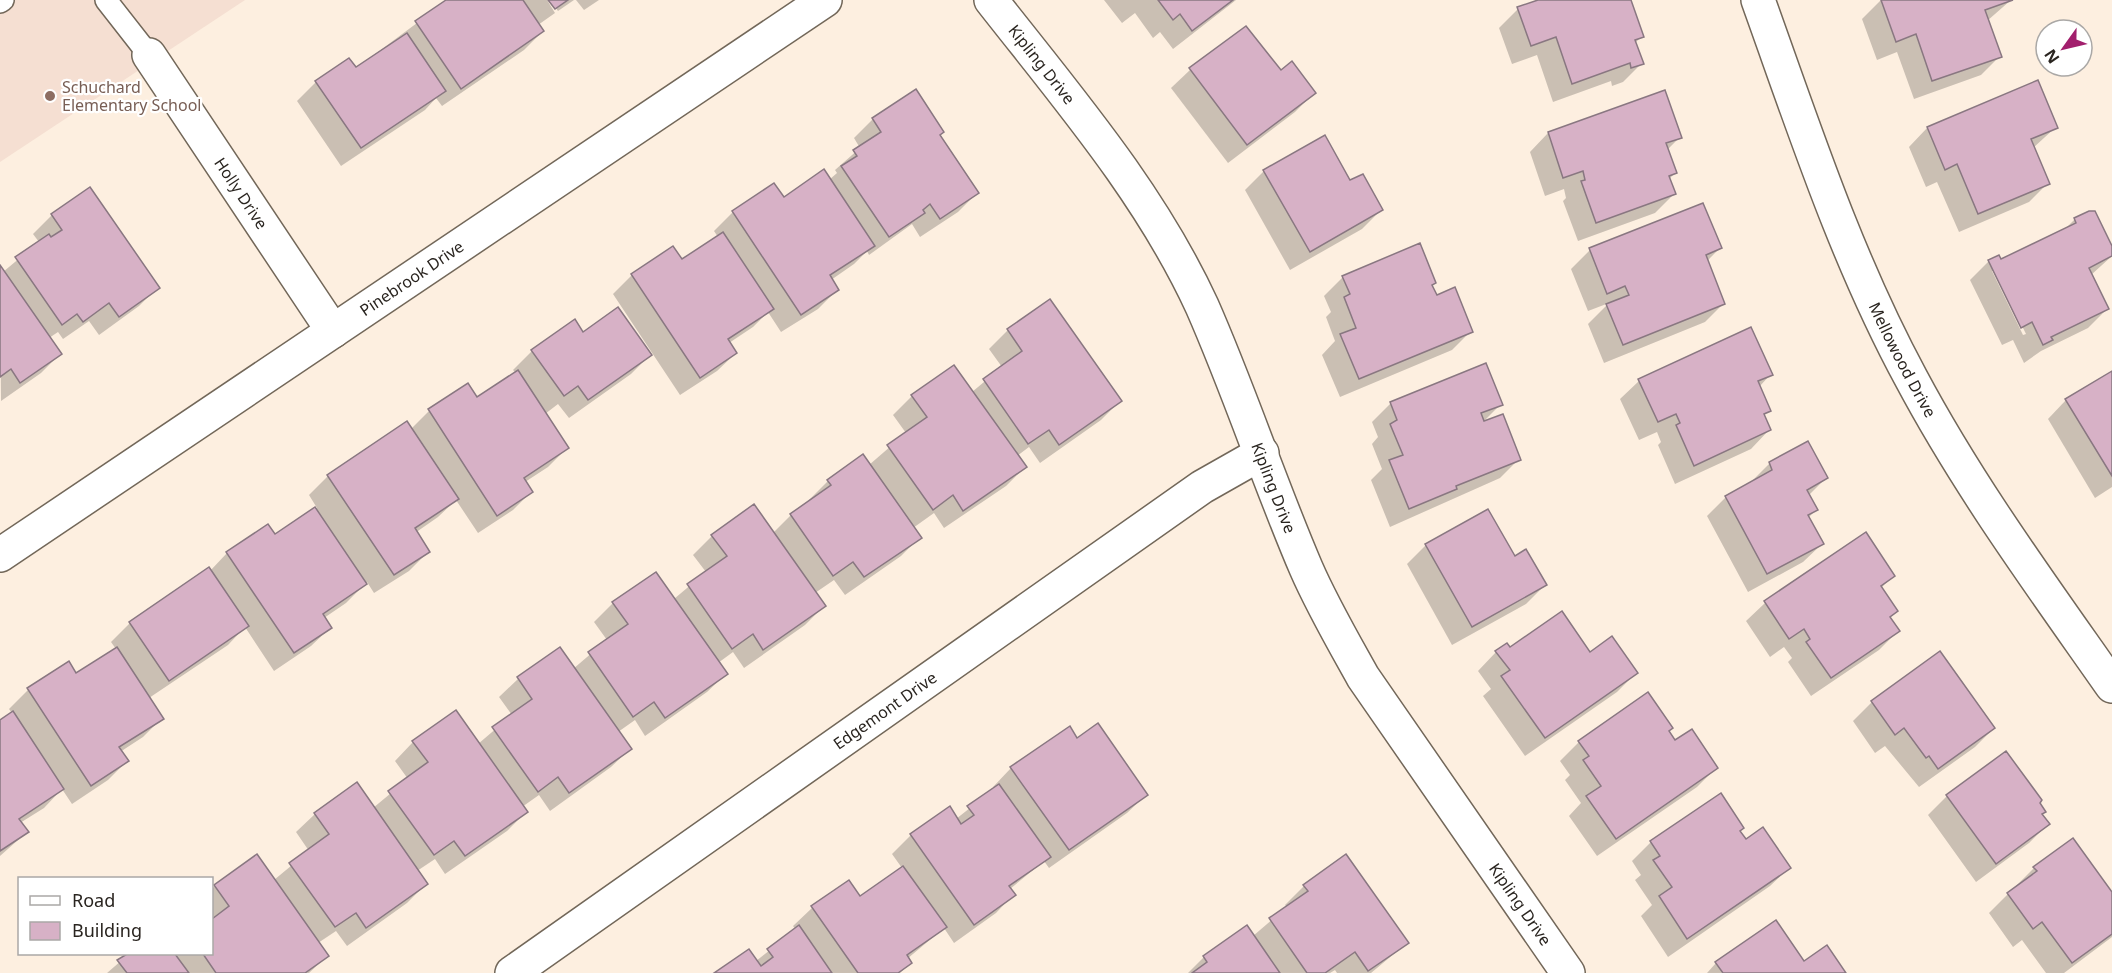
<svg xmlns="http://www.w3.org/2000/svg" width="2112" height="973" font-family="'Noto Sans',sans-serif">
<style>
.education{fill:#f5dfd2}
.shadow{fill:#0003;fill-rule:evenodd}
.building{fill:#d7b1c6;stroke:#897781;stroke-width:1.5}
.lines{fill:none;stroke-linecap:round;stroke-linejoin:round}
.service-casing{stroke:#726759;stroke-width:24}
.minor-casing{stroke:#726759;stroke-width:36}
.service{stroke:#fff;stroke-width:21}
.minor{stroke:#fff;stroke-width:33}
.education-dot{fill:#8d6e63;stroke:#fff;stroke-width:2}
.labels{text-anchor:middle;stroke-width:4.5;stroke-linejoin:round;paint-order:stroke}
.street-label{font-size:16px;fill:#2a2520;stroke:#fff}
.education-label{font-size:16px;fill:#785e54;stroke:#fff;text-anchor:start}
</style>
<rect width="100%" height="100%" fill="#fdefe0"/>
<path class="education" d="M0,0h245l-245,162z"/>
<g class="shadow">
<path d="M448,0h99l8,13 -17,12 5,6 -19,19 -82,56 -6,-8 -11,12 -84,56 -44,-65 19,-19 39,-13z"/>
<path d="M550,0h24l-16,11z"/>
<path d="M576,0h23l-15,10z"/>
<path d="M1104,0h132l-63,49 -13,-17 -7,6 -18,-25 -13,10z"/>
<path d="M1543,0h86l13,36 -7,7 7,20 -19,19 -11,4 -1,-5 -58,21 -16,-47 -25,9 -13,-36 19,-19z"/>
<path d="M1881,0h130l-24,21 13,35 -19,19 -67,24 -17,-47 -20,8 -15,-41z"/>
<path d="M1190,70l124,23 -19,19 -67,51 -57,-75z"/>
<path d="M916,91l22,44 39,58 -19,19 -38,25 -8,-13 -43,31 -2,-4 -13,13 -23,16 6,10 -19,19 -37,23 -13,-20 -15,15 -24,16 7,10 -19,18 -37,24 -67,-101 19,-19 41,-27 9,14 36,-25 -4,-6 19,-19 50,-13 46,-19 8,-7 -2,-3 25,-22 -6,-10 19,-19z"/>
<path d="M2056,127l-23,21 15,35 -19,19 -70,30 -22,-50 -11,5 -17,-40 18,-19z"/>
<path d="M1548,133l132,4 -13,13 8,23 -6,6 5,15 -19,19 -77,28 -15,-40 3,-3 -2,-9 -19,7 -15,-44z"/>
<path d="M1264,171l86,12 31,27 -19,19 -72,41 -45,-80z"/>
<path d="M1702,205l18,43 -13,13 16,43 -18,18 -101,41 -16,-39 21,-21 -21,8 -17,-42 19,-19z"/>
<path d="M52,215l106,72 -19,19 -40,29 -10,-14 -26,18 -5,-7 -9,6 11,16 -19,19 -40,28 -1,-133 3,4 36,-30 -6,-8z"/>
<path d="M2075,219l37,30v7l-21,19 16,34 -19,19 -47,23 -17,12 -11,-23 -11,5 -32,-65 19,-19h11l63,-30zM1992,271h3l31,63 -3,1z"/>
<path d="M1343,277l93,20 35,34 -19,19 -112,47 -18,-42 13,-14 -9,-24 5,-5 -7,-16z"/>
<path d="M1050,301l70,100 -19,19 -61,43 -11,-16 -12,9 8,11 -19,19 -62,42 -10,-15 -21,15 7,9 -19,19 -56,39 -11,-15 -19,13 9,13 -19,19 -61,43 -11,-16 -15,11 8,11 -19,18 -62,44 -10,-16 -17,12 12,17 -19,18 -61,44 -11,-16 -17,12 4,5 -19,19 -62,43 -10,-15 -18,12 9,13 -19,19 -60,43 -11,-15 -18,12 9,13 -18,17h-202l22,-19h83v-65l3,-3 42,-30 17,24 35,-29 -13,-19 19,-18 58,-6 35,-29 -13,-18 18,-19 65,2 34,-29 -13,-18 19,-18 41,-30 14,20 34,-29 -13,-18 19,-19 61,-4 32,-27 -13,-17 19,-19 61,-3 18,-18 19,-14 -1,-1 19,-19 35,-25 6,9 37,-32 -13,-18 19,-19 60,-4 30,-25 -13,-18 19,-19z"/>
<path d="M583,334l67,21 -19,19 -62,44 -11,-14 -13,10 22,34 -19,19 -23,15 6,10 -18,18 -35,23 -22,-33 -18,17 -23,16 13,19 -19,19 -35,22 -7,-11 -21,21 -22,15 6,10 -19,18 -37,25 -29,-44 -17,18 -79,53 13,20 -19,19 -23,15 7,9 -19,19 -36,24 -10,-15 -18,19 -24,15 7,9 -27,24v-135l12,-8 -3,-4 19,-19 40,-27 8,13 40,-27 -5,-7 19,-19 80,-52 17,-18 47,-17 43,-28 -8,-13 19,-19 83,-47 18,-18 39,-25 9,13 39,-26 -3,-3 19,-19z"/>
<path d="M2112,373v114l-17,11 -47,-79 18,-19z"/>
<path d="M1771,374l-12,13 10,23 -6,6 6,14 -18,19 -76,35 -17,-39 3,-3 -4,-10 -18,8 -19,-41 19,-18z"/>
<path d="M1391,403l110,1 -21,21 39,34 -19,19 -110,49 -19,-47 11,-11 -10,-25 6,-7 -6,-15z"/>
<path d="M1770,463l56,15 -18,18 8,14 -8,8 14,26 -19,18 -55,30 -41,-76 19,-19 25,-15z"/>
<path d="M1866,535l27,41 -12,12 8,30 9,13 -19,19 -68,46 -23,-34 4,-4 -8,-11 -14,10 -24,-36 19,-18z"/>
<path d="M1426,545l88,13 31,27 -19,19 -74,41 -45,-81z"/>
<path d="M1510,649l79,5 47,19 -19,19 -92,64 -42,-60 8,-7 -13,-18 18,-19z"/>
<path d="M1872,702l122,26 -19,19 -56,40 -34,-41 -10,7 -22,-32z"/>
<path d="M1668,731l7,11 41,26 -19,19 -100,69 -28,-40 12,-13 -16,-23 5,-5 -10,-14 19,-19z"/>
<path d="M1077,740l69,55 -19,18 -78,55 -5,-7 -34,28 4,5 -18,19 -42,30 -10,-15 -37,31 3,4 -10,10h-184l40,-12 40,-31 -3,-4 19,-18 48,-10 42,-30 -10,-14 19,-19 45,-16 38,-30 -1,-2 18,-19z"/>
<path d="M1720,795l25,46 44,27 -19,18 -102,71 -27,-41 11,-11 -17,-25 6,-5 -9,-14 19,-19z"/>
<path d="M1947,796l91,7 2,12 8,9 -19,19 -53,39 -48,-67z"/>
<path d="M2073,840l39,55v42l-48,36h-18l-24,-33 -9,7 -24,-34 45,-45z"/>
<path d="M1304,886l103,57 -36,30h-34l-2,-3 -5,3h-142l16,-16 49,-21 34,-29 -2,-2z"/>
<path d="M1716,963h88l40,10h-137z"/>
</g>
<g class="building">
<path d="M446,0h77l21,31 -83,58 -46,-68z"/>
<path d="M548,0h20l-13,9z"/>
<path d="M1158,0h75l-41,31 -12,-17 -7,6z"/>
<path d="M1538,0h93l13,37 -9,3 9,24 -13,4 -1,-5 -58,21 -16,-47 -25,9 -14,-39z"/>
<path d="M1881,0h132l-28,10 17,47 -70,24 -16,-47 -20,8z"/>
<path d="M1246,26l35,44 11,-9 24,32 -69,52 -58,-77z"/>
<path d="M407,33l39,58 -85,57 -46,-67 34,-23 7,9z"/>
<path d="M2038,80l20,48 -27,11 19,45 -72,30 -21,-50 -12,6 -18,-43z"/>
<path d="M916,89l28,43 -4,3 39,58 -39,26 -10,-15 -7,6 2,3 -36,24 -48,-71 16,-10 -4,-6 28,-18 -9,-14z"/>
<path d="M1665,90l17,48 -16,5 11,30 -8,3 7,18 -80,29 -15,-42 4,-1 -2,-9 -20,7 -15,-46z"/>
<path d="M1325,135l25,45 13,-6 20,36 -73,42 -47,-82z"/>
<path d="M824,169l51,77 -45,29 9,15 -38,25 -69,-104 42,-28 10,14z"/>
<path d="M90,187l70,101 -41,29 -10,-14 -26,19 -6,-8 -15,11 -47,-68 34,-23 2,3 11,-7 -11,-16z"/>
<path d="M1703,203l19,45 -16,7 19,49 -102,41 -17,-41 23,-9 -4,-9 -18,8 -18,-46z"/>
<path d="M2089,211h6l17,35v10l-23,12 20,41 -58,28 2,3 -10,5 -11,-23 -11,6 -33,-68 11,-5 2,4 75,-36 -2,-5z"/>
<path d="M723,232l51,77 -46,30 9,14 -37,25 -69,-104 42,-28 9,13z"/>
<path d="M1420,243l16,40 -4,2 5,10 18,-8 18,45 -114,47 -19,-45 16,-6 -12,-31 6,-3 -8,-18z"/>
<path d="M0,265l62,89 -42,29 -9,-14 -11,8z"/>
<path d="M1050,299l72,102 -63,44 -10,-15 -21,14 -45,-65 39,-28 -15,-22z"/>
<path d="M618,307l34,48 -64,45 -10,-14 -14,10 -33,-46 44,-31 8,13z"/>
<path d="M1751,327l22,48 -15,6 13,30 -7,3 7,16 -77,36 -18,-41 4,-2 -4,-9 -18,8 -20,-43z"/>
<path d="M1486,363l17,42 -22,8 3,8 19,-7 18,46 -65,26 1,3 -48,20 -20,-49 14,-5 -13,-31 7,-4 -7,-18z"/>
<path d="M954,365l73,102 -64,44 -10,-16 -20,15 -46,-65 40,-28 -16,-22z"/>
<path d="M518,370l51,78 -45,30 9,14 -36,24 -69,-107 40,-26 9,14z"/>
<path d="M2112,371v105l-47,-77z"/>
<path d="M407,421l52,78 -44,29 15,24 -36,23 -67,-100z"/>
<path d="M1808,441l20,37 -21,12 11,20 -10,5 16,29 -57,30 -42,-78 47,-26 -3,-8z"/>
<path d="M863,454l59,84 -58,39 -11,-15 -20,14 -43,-62 41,-29 -4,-5z"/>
<path d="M754,504l72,102 -63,44 -10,-16 -21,15 -45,-65 40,-28 -16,-21z"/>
<path d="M315,507l52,77 -44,30 9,14 -38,25 -68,-101 42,-28 7,10z"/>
<path d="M1488,509l27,47 11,-7 21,36 -75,42 -47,-83z"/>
<path d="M1866,532l29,44 -14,10 17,25 -8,6 10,14 -69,47 -25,-36 4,-3 -6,-10 -15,10 -25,-38z"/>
<path d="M209,567l40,59 -80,55 -40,-59z"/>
<path d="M656,572l72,102 -63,44 -11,-16 -21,15 -45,-65 40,-28 -16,-22z"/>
<path d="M1562,611l28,41 22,-16 26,37 -93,65 -44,-62 9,-6 -15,-19 12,-8 3,4z"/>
<path d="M117,647l47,72 -45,28 10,14 -38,25 -64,-98 42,-27 7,12z"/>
<path d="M560,647l72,102 -63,44 -11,-16 -20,15 -46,-65 40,-28 -15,-22z"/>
<path d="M1940,651l55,77 -57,41 -9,-13 -3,2 -22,-30 -9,7 -24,-34z"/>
<path d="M1648,692l25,36 -4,3 6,9 17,-11 26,39 -102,71 -30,-43 15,-10 -18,-26 6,-4 -11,-15z"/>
<path d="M456,710l72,102 -63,44 -11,-15 -20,14 -46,-64 40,-29 -16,-21z"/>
<path d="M13,711l51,78 -45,30 10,13 -29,19v-131z"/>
<path d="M1098,723l50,72 -79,55 -59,-83 60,-41 7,12z"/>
<path d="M2006,751l36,49 -2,3 6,9 -4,2 8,10 -54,40 -50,-69z"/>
<path d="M357,782l71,102 -62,44 -10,-15 -21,14 -46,-64 40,-29 -15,-21z"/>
<path d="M999,784l52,73 -42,29 7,9 -42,30 -64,-91 40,-28 11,18 13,-9 -7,-9z"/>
<path d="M1721,793l23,35 -4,3 6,8 17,-12 28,41 -104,71 -28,-43 13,-9 -19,-27 7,-4 -10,-15z"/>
<path d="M2073,838l39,54v42l-40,29 -30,-41 -9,7 -26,-36 30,-22 -4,-4z"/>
<path d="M257,854l72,102 -24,17h-89l-13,-19h9v-35l17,-13 -15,-21z"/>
<path d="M1346,854l63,89 -41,28 -13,-19 -30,21h-18l-38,-55 39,-27 -5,-6z"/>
<path d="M903,866l44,61 -40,28 5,8 -14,10h-40l-47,-67 38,-26 11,16z"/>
<path d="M1776,920l28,41 23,-16 19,28h-123l-8,-11z"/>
<path d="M799,925l33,48h-118l35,-24 12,17 12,-9 -6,-8z"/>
<path d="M1247,925l33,48h-88l15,-11 -4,-6z"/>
<path d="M127,954h48l14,19h-62l-10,-13z"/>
</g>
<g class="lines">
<g class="service-casing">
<g id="service">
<path d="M106,0l43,55"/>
<path d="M0,2l3,-2"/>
</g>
</g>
<g class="minor-casing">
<g id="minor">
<path id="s1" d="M991,0c76,97 159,193 211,306 38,86 67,176 104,262 16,37 37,73 57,109l205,296"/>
<path id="s2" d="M1758,0c46,128 88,258 153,378 58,109 131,208 201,308"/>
<path id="s3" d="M149,55l184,276"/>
<path id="s4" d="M0,555l825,-555"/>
<path id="s5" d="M512,973l690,-486 60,-34"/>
</g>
</g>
<use href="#service" class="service"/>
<use href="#minor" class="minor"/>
</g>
<circle class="education-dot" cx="50" cy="96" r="6"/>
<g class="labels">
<g class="street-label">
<text dy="6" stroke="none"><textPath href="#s1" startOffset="82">Kipling Drive</textPath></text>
<text dy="6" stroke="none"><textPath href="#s3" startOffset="166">Holly Drive</textPath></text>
<text dy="6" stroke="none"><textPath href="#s4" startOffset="496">Pinebrook Drive</textPath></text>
<text dy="6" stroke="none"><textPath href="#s2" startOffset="388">Mellowood Drive</textPath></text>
<text dy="6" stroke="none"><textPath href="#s1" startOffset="568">Kipling Drive</textPath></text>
<text dy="6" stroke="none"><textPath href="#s5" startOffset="456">Edgemont Drive</textPath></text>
<text dy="6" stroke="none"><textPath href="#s1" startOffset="1054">Kipling Drive</textPath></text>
</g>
<g class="education-label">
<text x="62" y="93">Schuchard<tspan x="62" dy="18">Elementary School</tspan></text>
</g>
</g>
<rect x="18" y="877" width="195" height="78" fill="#ffffff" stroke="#aaa8a6" stroke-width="1.5"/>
<rect x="30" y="896" width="30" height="9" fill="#ffffff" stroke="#aaa8a6" stroke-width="1.5"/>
<text x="72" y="907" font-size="18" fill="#2a2520">Road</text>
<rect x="30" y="922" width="30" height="18" fill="#d7b1c6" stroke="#aaa8a6" stroke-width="1.5"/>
<text x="72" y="937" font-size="18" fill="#2a2520">Building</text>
<g transform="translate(2064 48) rotate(236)"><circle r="28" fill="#ffffff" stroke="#aaa8a6" stroke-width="1.5"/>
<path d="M0-4.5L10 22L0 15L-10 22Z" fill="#a21f6d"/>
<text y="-9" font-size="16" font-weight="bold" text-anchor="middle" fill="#2a2520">N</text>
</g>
</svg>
